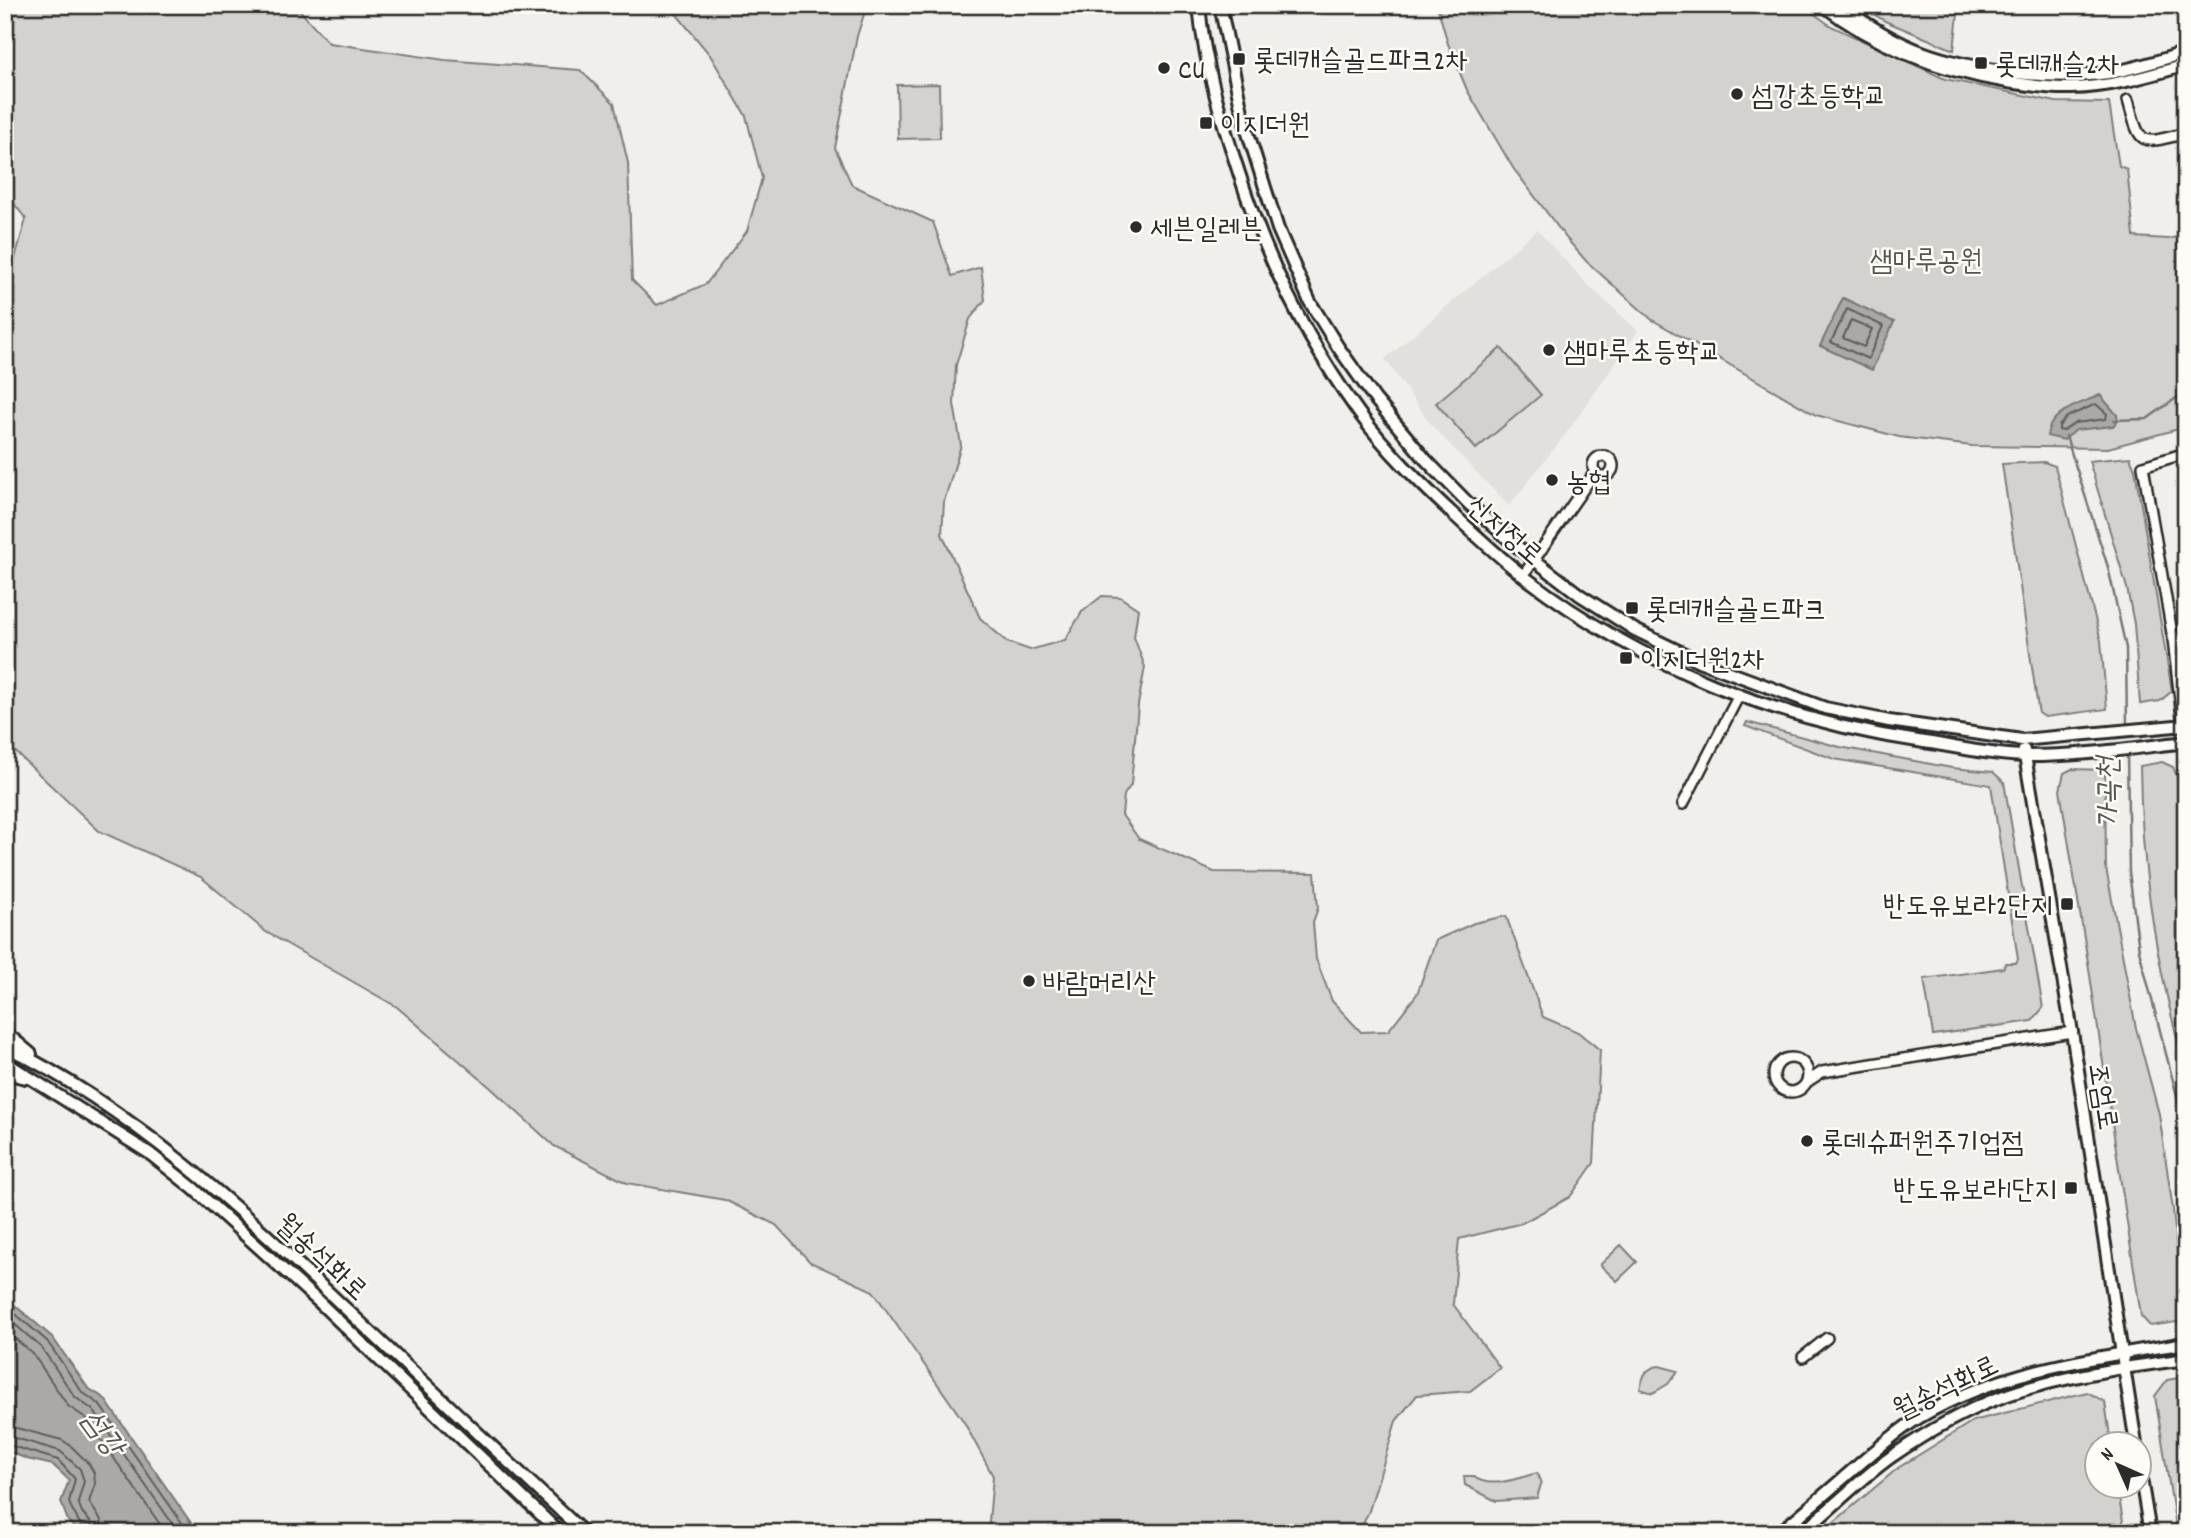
<svg xmlns="http://www.w3.org/2000/svg" width="2191" height="1538" font-family="Dekko,'Poor Story',sans-serif">
<style>
.built{fill:#e1e0dc}
.green{fill:#d3d2cf;stroke:#7f7e7d;stroke-width:2}
.water{fill:#aaa9a7;stroke:#777775;stroke-width:2}
.lines{fill:none;stroke-linecap:round;stroke-linejoin:round}
.shore{stroke:#5e5d5d;stroke-width:2}
.stream{stroke:#777775;stroke-width:2.5}
.minor-casing{stroke:#2b2b2b;stroke-width:14}
.tertiary-casing{stroke:#2b2b2b;stroke-width:16}
.minor{stroke:#fdfcf7;stroke-width:9}
.tertiary{stroke:#fdfcf7;stroke-width:10}
.poi-dot{fill:#2b2b2b;stroke:#fdfcf7;stroke-width:2.5}
.labels{text-anchor:middle;stroke-width:5;stroke-linejoin:round;paint-order:stroke}
.poi-label{font-size:28px;fill:#2b2b2b;stroke:#fdfcf7;text-anchor:start}
.park-label{font-size:28px;fill:#555554;stroke:#fdfcf7}
.street-label{font-size:28px;fill:#2b2b2b;stroke:#fdfcf7}
.water-label{font-size:30px;font-style:italic;fill:#575756;stroke:#fdfcf7}
</style>
<rect width="100%" height="100%" fill="#f0efeb"/>
<filter id="ink" filterUnits="userSpaceOnUse"><feTurbulence type="fractalNoise" baseFrequency=".0143" numOctaves="2"/><feDisplacementMap in="SourceGraphic" scale="14" xChannelSelector="R" yChannelSelector="G"/><feConvolveMatrix kernelMatrix="1 2 1 2 8 2 1 2 1" color-interpolation-filters="sRGB"/></filter>
<g filter="url(#ink)">
<path class="built" d="M1537,230l50,54 51,47 -70,100 -59,75 -77,-80 -47,-67z"/>
<g class="green">
<path d="M26,5h269l34,38 116,17 135,10 34,33 14,60 4,117 25,25 49,-21 41,-53 15,-53 -16,-62 -36,-61 -41,-50h198l-10,31 -22,112 17,37 81,37 19,54 29,-9 4,33 -15,19 -14,46 -2,39 7,41 -17,57 -2,32 38,84 27,24 23,8 35,-10 17,-28 20,-16 18,1 18,12 -4,28 11,30 -7,38 -7,80 -7,10 -2,20 17,24 75,33 101,1 3,35 -5,14 3,37 16,42 29,31 27,-1 29,-37 19,-54 38,-17 32,-7 37,101 35,15 22,18 -6,113 -24,34 -48,26 -63,16 -6,65 47,64 -30,23 -53,4 -21,26 -27,90 -10,22h-371l5,-57 -29,-54 -91,-131 -63,-29 -34,-37 -51,-25 -98,-17 -73,-37 -63,-58 -94,-81 -131,-75 -65,-55 -102,-46 -94,-89v-472l9,-8 12,-43 -21,-27v-183l8,1z"/>
<path d="M1437,5h365l29,21 114,53 111,23 53,1 10,63 8,3 7,68 34,2 18,-4v192l-78,21 -136,-2 -73,-9 -83,-22 -165,-96 -65,-58 -19,-22 -54,-71 -46,-78 -19,-46z"/>
<path d="M1859,5h100l-5,45 -69,-29z"/>
<path d="M939,84l1,54 -42,1 -1,-54z"/>
<path d="M1501,348l40,47 -65,54 -40,-46z"/>
<path d="M2130,457l5,12 37,222 -12,10 -20,3 -6,-80 -7,-36 -38,-127z"/>
<path d="M2044,462l11,4 46,175 6,68 -62,8 -6,-4 -1,-5 -36,-244z"/>
<path d="M1747,722l93,25 112,21 41,4 11,10 39,226 -11,13 -99,14 -9,-56 79,-11 3,-5h10l2,-4 -27,-174 -157,-26 -89,-33z"/>
<path d="M2162,762l11,5 4,9 9,59v237c-29,-104 -45,-199 -46,-306z"/>
<path d="M2072,769l33,1 1,98 30,160 23,86 14,96 11,111 -34,5 -9,-10 -53,-354 -28,-172 4,-17z"/>
<path d="M1621,1245l16,17 -20,19 -17,-16z"/>
<path d="M1659,1366l19,5 -10,13 -15,9 -13,-4c3,-13 5,-21 19,-23z"/>
<path d="M2186,1377v156h-9l-22,-137 12,-16z"/>
<path d="M2087,1392l18,10 6,41 -15,1v42h21l8,47h-304l77,-65 75,-47z"/>
<path d="M1537,1473l4,11 -4,14 -41,3 -31,-16 -1,-9h9c16,14 46,2 64,-3z"/>
</g>
<g class="water">
<path d="M1843,298l51,24 -22,48 -52,-24z"/>
<path d="M2100,395l17,20 1,5 -5,6 -37,4 -12,10 -17,-4c2,-25 34,-32 53,-41z"/>
<path d="M5,1297l47,40 36,51 16,10 94,135h-119l-11,-12 -7,-19 8,-22 -16,-15 -26,-6 -22,-9z"/>
</g>
<g class="lines">
<g class="shore">
<path d="M1847,309l36,17 -15,33 -37,-17z"/>
<path d="M1851,320l21,9 -8,18 -21,-9z"/>
<path d="M2096,404l11,10 -1,5 -31,4 -12,8 -4,-1v-4l8,-9z"/>
<path d="M5,1305l42,36 35,51 17,12 90,129"/>
<path d="M5,1316l36,31 34,50 18,13 86,123"/>
<path d="M5,1330l28,24 35,52 18,12 80,115"/>
<path d="M5,1425l57,15 9,6 18,18 5,9 1,11 -6,18 12,18 2,13"/>
<path d="M5,1435l55,16 20,18 4,12 -6,21 4,10 9,11 2,10"/>
<path d="M5,1444l53,16 17,19 -6,23c3,10 14,24 15,31"/>
</g>
<g class="stream">
<path d="M2114,420l33,-1 39,-28"/>
<path d="M2066,436l42,131 18,81 1,80"/>
<path d="M2127,753l2,119 10,78 45,173 2,16"/>
</g>
<g class="minor-casing">
<g id="minor">
<path d="M2128,100c13,47 11,45 58,33"/>
<circle cx="1603" cy="466" r="10"/>
<path d="M1523,576l72,-104"/>
<path d="M2173,639l13,-3"/>
<path d="M2183,726l-10,-87 -30,-173 43,-13"/>
<path d="M1683,804l56,-109"/>
<circle cx="1791" cy="1075" r="17"/>
<path d="M1807,1082l15,-10 250,-40"/>
<path d="M1803,1357l24,-19"/>
</g>
</g>
<g class="tertiary-casing">
<g id="tertiary">
<path d="M1199,5c5,58 22,113 40,168 27,85 68,168 120,240 28,38 61,70 94,101 24,22 48,45 73,64 114,87 250,142 392,163 34,5 76,15 109,15 53,0 107,-8 159,-14"/>
<path d="M1220,5l23,112 35,112 32,73 28,45 37,52 51,61 43,44 46,41 65,50 55,35 64,31 126,47 64,13 133,19 164,-15"/>
<path d="M1823,5c55,43 117,66 185,77 21,3 42,7 63,6 40,-1 77,-12 115,-23"/>
<path d="M1840,5c60,45 103,59 177,68 36,4 71,5 107,-3 21,-5 41,-11 62,-18"/>
<path d="M2024,750l48,282 64,412"/>
<path d="M5,1032l26,22"/>
<path d="M5,1046c129,64 235,163 339,261 80,75 160,151 240,226"/>
<path d="M5,1062l144,91 45,36 124,112 242,232"/>
<path d="M5,1073l21,5"/>
<path d="M2138,1460l12,73"/>
<path d="M1779,1533c26,-22 52,-44 77,-66 20,-17 41,-36 64,-50 82,-48 173,-59 266,-74"/>
<path d="M1802,1533c30,-25 58,-54 89,-76 33,-23 70,-45 108,-59 59,-22 124,-30 187,-39"/>
</g>
</g>
<use href="#minor" class="minor"/>
<use href="#tertiary" class="tertiary"/>
</g>
</g>
<g class="poi-dot">
<rect x="1232" y="52" width="14" height="14" rx="3.5"/>
<rect x="1974" y="56" width="14" height="14" rx="3.5"/>
<circle cx="1164" cy="68" r="7"/>
<circle cx="1737" cy="94" r="7"/>
<rect x="1199" y="116" width="14" height="14" rx="3.5"/>
<circle cx="1136" cy="227" r="7"/>
<circle cx="1549" cy="350" r="7"/>
<circle cx="1552" cy="480" r="7"/>
<rect x="1625" y="601" width="14" height="14" rx="3.5"/>
<rect x="1619" y="651" width="14" height="14" rx="3.5"/>
<rect x="2060" y="897" width="14" height="14" rx="3.5"/>
<circle cx="1029" cy="981" r="7"/>
<circle cx="1807" cy="1141" r="7"/>
<rect x="2064" y="1181" width="14" height="14" rx="3.5"/>
</g>
<g class="labels">
<g class="poi-label">
<text x="1253" y="69">롯데캐슬골드파크2차</text>
<text x="1995" y="73">롯데캐슬2차</text>
<text x="1178" y="78">CU</text>
<text x="1751" y="104">섬강초등학교</text>
<text x="1220" y="133">이지더원</text>
<text x="1150" y="237">세븐일레븐</text>
<text x="1563" y="360">샘마루초등학교</text>
<text x="1566" y="490">농협</text>
<text x="1646" y="618">롯데캐슬골드파크</text>
<text x="1640" y="668">이지더원2차</text>
<text x="2053" y="914" text-anchor="end">반도유보라2단지</text>
<text x="1043" y="991">바람머리산</text>
<text x="1821" y="1151">롯데슈퍼원주기업점</text>
<text x="2057" y="1198" text-anchor="end">반도유보라1단지</text>
</g>
<g class="park-label">
<text x="1926" y="269">샘마루공원</text>
</g>
<g class="street-label">
<text transform="translate(1506 529) rotate(41)" y="10">신지정로</text>
<text transform="translate(2105 1096) rotate(81)" y="10">조엄로</text>
<text transform="translate(323 1256) rotate(43)" y="10">월송석화로</text>
<text transform="translate(1945 1386) rotate(-26)" y="10">월송석화로</text>
</g>
<g class="water-label">
<text transform="translate(2107 793) rotate(-91)" y="10">가곡천</text>
<text transform="translate(104 1432) rotate(54)" y="10">섬강</text>
</g>
</g>
<rect width="2191" height="1538" fill="none" stroke="#fdfcf7" stroke-width="28"/>
<rect x="14" y="14" width="2163" height="1510" fill="none" stroke="#2b2b2b" stroke-width="2.5" filter="url(#ink)"/>
<g transform="translate(2118 1465) rotate(315)"><circle r="33" fill="#fdfcf7" stroke="#a9a8a5" stroke-width="2"/>
<path d="M0-5L12 26L0 18L-12 26Z" fill="#2b2b2b"/>
<text y="-10" font-size="19" font-weight="bold" text-anchor="middle" fill="#2b2b2b">N</text>
</g>
</svg>
